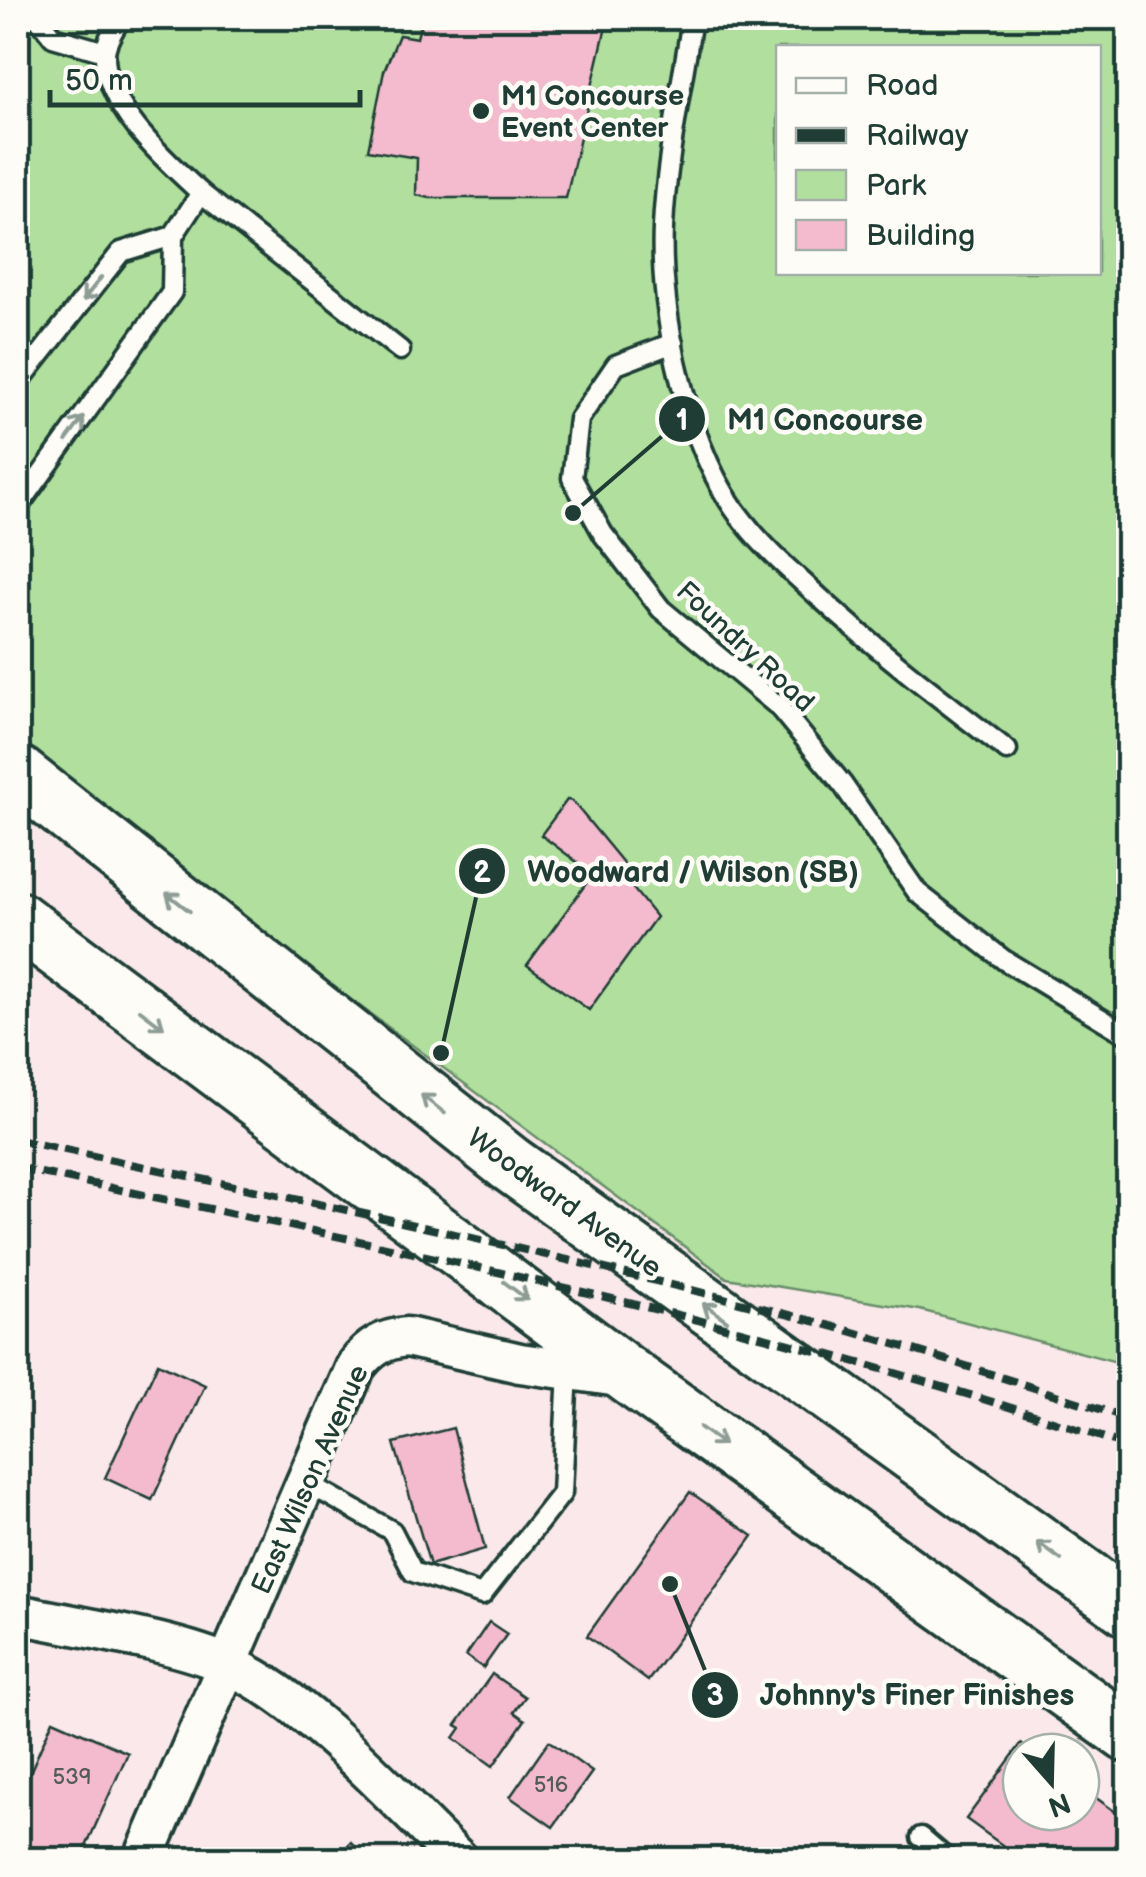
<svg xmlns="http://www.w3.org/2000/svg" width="1146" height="1877" font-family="'Balsamiq Sans',sans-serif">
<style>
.green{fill:#b0df9e;stroke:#688e69;stroke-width:2.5;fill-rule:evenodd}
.building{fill:#f4bbce;stroke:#1f3d34;stroke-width:2.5}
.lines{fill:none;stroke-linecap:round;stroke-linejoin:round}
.service-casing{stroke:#1f3d34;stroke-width:25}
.minor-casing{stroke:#1f3d34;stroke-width:45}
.primary-casing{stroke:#1f3d34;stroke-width:62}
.service{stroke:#fdfcf7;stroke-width:18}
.minor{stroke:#fdfcf7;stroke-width:38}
.primary{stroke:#fdfcf7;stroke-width:55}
.rail{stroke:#1f3d34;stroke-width:8;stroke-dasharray:15 8;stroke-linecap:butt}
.oneway{stroke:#8e9c96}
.poi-dot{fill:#1f3d34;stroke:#fdfcf7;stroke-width:4}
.labels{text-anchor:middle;stroke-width:9;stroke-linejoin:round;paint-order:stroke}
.number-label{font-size:22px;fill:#545c5a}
.poi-label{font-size:28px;font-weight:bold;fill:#1f3d34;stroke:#fdfcf7;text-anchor:start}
.street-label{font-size:28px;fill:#1f3d34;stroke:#fdfcf7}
.leader{fill:none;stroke:#1f3d34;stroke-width:4}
.callout-dot{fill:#1f3d34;stroke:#fdfcf7;stroke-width:4}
.mark-label{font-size:30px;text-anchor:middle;font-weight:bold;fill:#fff}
.callout-label{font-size:30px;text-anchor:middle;font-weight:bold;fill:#1f3d34;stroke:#fdfcf7;stroke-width:9;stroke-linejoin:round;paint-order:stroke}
</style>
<rect width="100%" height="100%" fill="#fae8eb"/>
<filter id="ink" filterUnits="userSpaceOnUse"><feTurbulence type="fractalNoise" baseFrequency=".01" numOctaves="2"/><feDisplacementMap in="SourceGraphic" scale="20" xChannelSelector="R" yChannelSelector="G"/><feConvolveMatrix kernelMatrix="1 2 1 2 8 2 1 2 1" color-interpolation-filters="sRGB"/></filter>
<g filter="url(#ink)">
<path class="green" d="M18,18h1110v1347l-208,-55 -193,-32 -709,-525zM778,48h320v224h-320z"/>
<g class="building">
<path d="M422,18h186l-42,180h-136l-14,-3 1,-37 -49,-8 16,-79 15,-36 18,3z"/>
<path d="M567,800l5,1 62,75 -3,10 25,31 -67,93 -62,-45 66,-91 -52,-39z"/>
<path d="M158,1363l47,22 -53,115 -47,-22z"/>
<path d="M453,1428l32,121 -55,16 -36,-122z"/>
<path d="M690,1492l63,44 -105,145 -61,-45z"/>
<path d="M489,1622l18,12 -24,34 -17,-12z"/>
<path d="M492,1674l33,23 -11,15 11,8 -32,46 -39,-28 7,-10 -5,-3z"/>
<path d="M53,1720l75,33 -48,107h-31l-31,-14v-46z"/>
<path d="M549,1741l43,31 -39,55 -43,-30z"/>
<path d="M1021,1744l11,8h-11v60h60v-25l47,34v39h-105l-57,-41z"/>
<path d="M351,1842l17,18h-34z"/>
</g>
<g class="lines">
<g class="service-casing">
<g id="service">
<path d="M38,18l15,19 52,15"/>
<path d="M121,18c-6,9 -15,24 -16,35 -2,53 61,108 96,140"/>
<path d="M692,18c-10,69 -26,140 -29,210 -4,88 25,225 81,294 22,28 49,51 75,75 60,55 123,103 188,153"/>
<path d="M173,236l28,-43 199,157"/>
<path d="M673,343l-57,22 -37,54 -7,59 31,56 58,75 117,97 65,79 74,107 87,68 124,75"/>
<path d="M18,383l103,-131 52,-16 -1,56 -154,215"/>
<path d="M306,1482l86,49 21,41 69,23 80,-102 6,-123"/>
<path d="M921,1837l27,23"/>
</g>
</g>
<g class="minor-casing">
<g id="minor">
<path d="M18,1614c64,14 156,26 215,53 78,36 162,132 226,193"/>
<path d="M143,1860l213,-494c14,-19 28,-27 51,-29l113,26 106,15"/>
</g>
</g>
<g class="primary-casing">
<g id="primary">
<path d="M18,774l492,390 618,444"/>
<path d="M18,920l615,459 495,355"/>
</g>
</g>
<use href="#service" class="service"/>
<use href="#minor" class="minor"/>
<use href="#primary" class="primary"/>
<g class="rail">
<path d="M18,1140c269,57 540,113 806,184 103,28 203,62 304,94"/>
<path d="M18,1168c373,80 748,154 1110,278"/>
</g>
</g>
<defs><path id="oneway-shaft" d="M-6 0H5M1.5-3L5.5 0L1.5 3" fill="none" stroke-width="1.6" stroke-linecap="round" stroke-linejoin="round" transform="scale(2.5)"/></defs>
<g class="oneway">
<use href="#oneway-shaft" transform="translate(92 289) rotate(128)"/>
<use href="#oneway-shaft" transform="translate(75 429) rotate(-54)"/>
<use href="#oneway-shaft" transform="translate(178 902) rotate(-142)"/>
<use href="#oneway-shaft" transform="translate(152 1019) rotate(37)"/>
<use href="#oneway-shaft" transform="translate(433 1104) rotate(-142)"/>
<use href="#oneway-shaft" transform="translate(516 1291) rotate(37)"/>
<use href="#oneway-shaft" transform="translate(715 1312) rotate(-144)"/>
<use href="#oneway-shaft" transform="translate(712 1436) rotate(36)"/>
<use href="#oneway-shaft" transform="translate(1049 1551) rotate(-144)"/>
</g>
</g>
<circle class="poi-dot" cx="481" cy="111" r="10"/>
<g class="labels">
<g class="number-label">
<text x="72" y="1784">539</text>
<text x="551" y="1792">516</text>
</g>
<g class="poi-label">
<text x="501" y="105">M1 Concourse<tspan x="501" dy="32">Event Center</tspan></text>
</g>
<g class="street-label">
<text transform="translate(746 646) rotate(43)" y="10">Foundry Road</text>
<text transform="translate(565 1202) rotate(36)" y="10">Woodward Avenue</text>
<text transform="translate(309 1479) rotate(-66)" y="10">East Wilson Avenue</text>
</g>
</g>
<path class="leader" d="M573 513L682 419M441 1053L482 871M670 1584L715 1695"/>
<g class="callout-dot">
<circle cx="573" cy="513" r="10"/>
<circle cx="441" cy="1053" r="10"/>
<circle cx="670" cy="1584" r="10"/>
<circle cx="682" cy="419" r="25"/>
<circle cx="482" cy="871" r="25"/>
<circle cx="715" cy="1695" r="25"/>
</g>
<g class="mark-label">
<text x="682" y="430">1</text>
<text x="482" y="882">2</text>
<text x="715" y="1705">3</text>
</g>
<g class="callout-label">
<text x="825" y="430">M1 Concourse</text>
<text x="693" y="882">Woodward / Wilson (SB)</text>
<text x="917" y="1705">Johnny's Finer Finishes</text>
</g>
<rect width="1146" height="1877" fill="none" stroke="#fdfcf7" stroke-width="60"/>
<rect x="30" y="30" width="1086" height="1817" fill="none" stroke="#1f3d34" stroke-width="4" filter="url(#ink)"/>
<rect x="776" y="45" width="325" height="230" fill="#fdfcf7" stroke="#a4b0a9" stroke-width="2.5"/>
<rect x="796" y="78" width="50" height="15" fill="#fdfcf7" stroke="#a4b0a9" stroke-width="2.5"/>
<text x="866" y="95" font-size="30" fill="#1f3d34">Road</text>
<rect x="796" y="128" width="50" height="15" fill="#1f3d34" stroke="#a4b0a9" stroke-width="2.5"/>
<text x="866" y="145" font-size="30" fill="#1f3d34">Railway</text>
<rect x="796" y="170" width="50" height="30" fill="#b0df9e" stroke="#a4b0a9" stroke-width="2.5"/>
<text x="866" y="195" font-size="30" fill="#1f3d34">Park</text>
<rect x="796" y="220" width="50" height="30" fill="#f4bbce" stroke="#a4b0a9" stroke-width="2.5"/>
<text x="866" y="245" font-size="30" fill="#1f3d34">Building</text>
<g transform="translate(1051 1782) rotate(160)"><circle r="48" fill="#fdfcf7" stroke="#a4b0a9" stroke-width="2.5"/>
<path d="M0-8L18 38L0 25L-18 38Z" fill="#1f3d34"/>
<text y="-15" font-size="28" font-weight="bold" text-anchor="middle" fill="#1f3d34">N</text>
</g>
<path d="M50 90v15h310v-15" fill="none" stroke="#1f3d34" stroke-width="5"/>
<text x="65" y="90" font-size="30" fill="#1f3d34" stroke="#fdfcf7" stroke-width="8" paint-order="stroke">50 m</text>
</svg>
